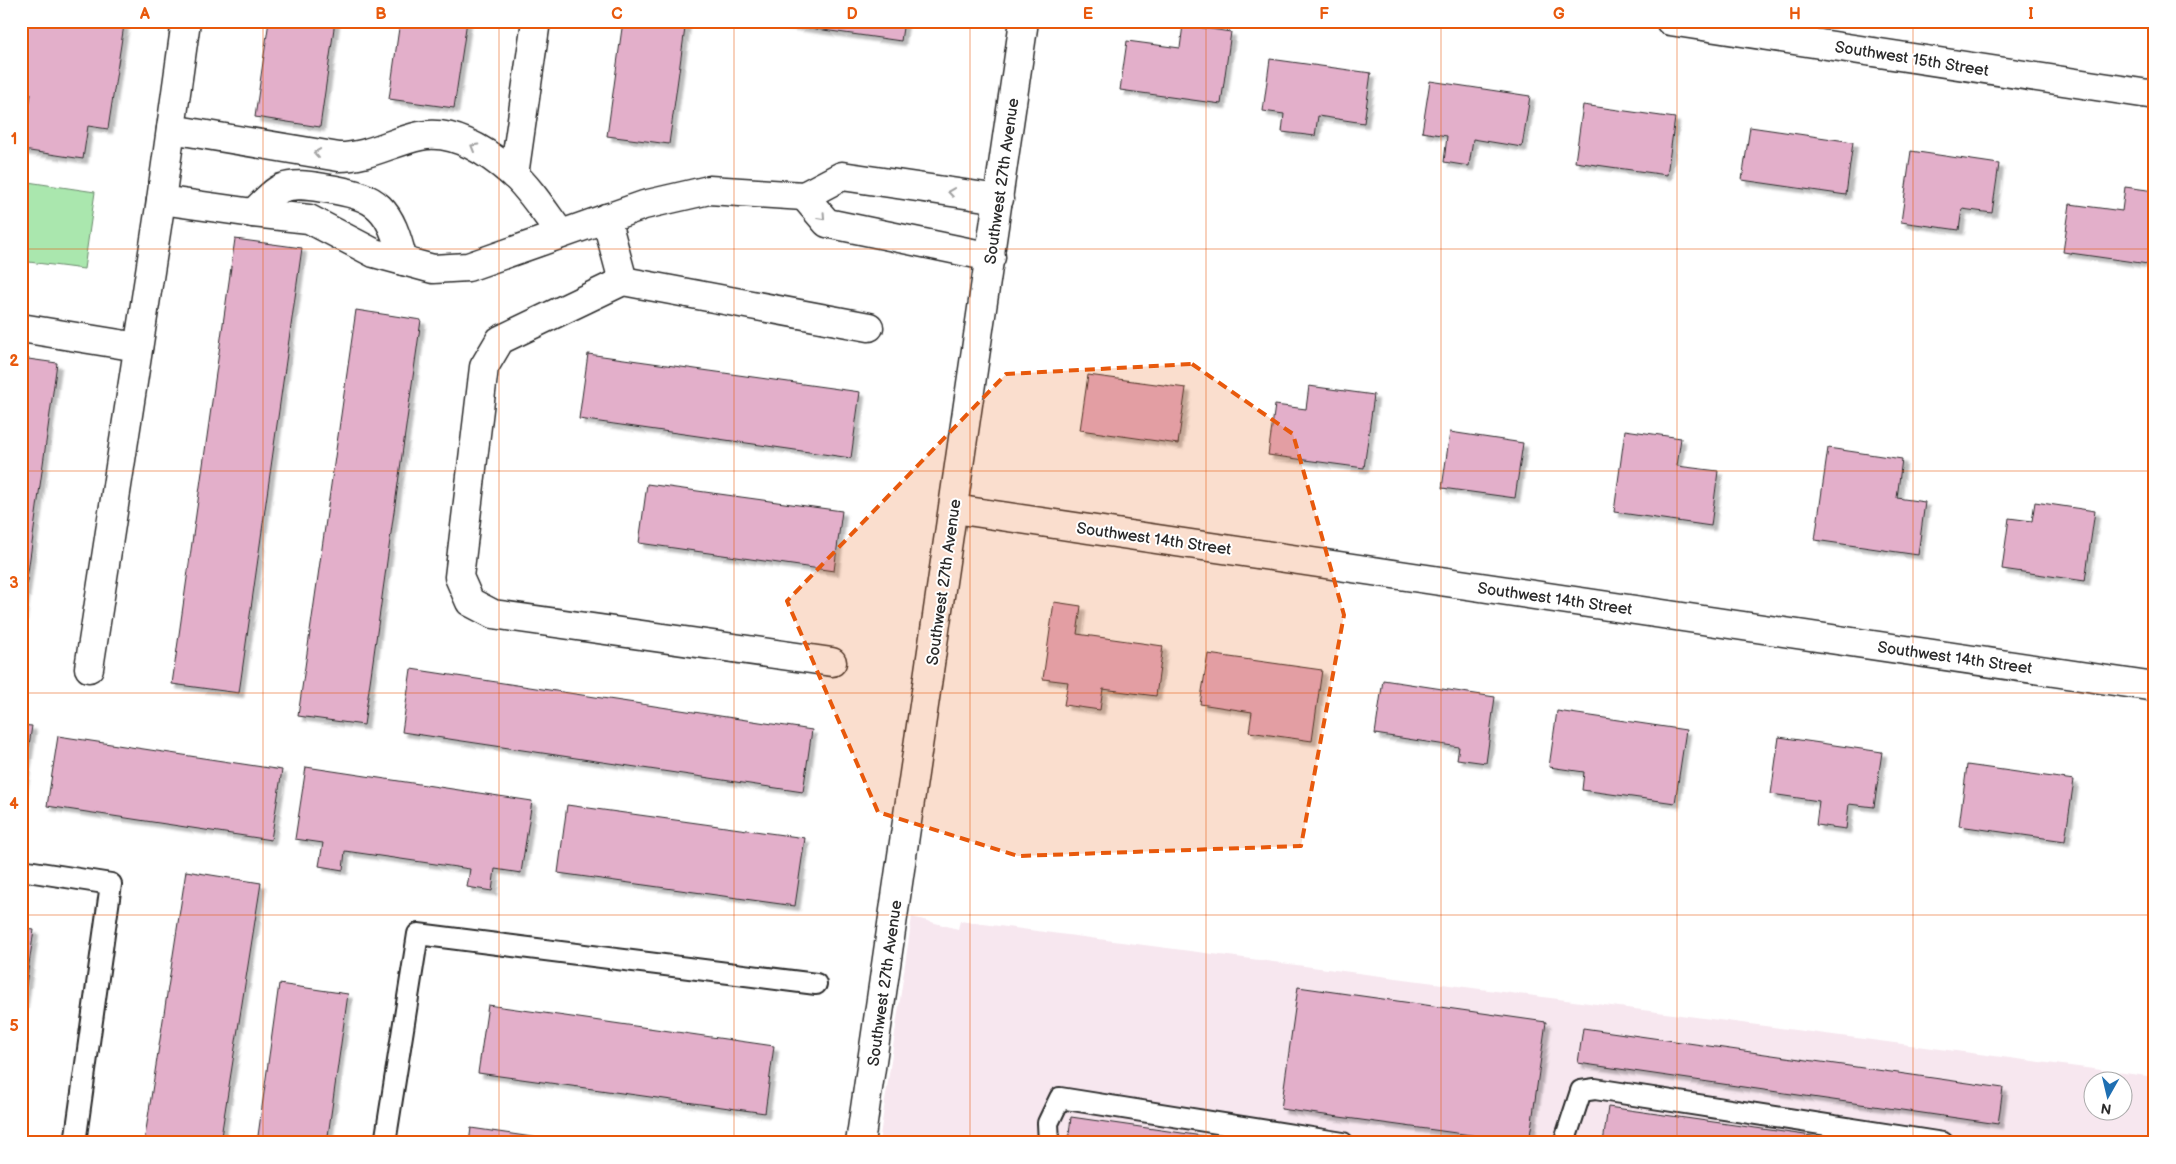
<svg xmlns="http://www.w3.org/2000/svg" width="2176" height="1164" font-family="'Balsamiq Sans',sans-serif">
<style>
.built{fill:#f7e7ef;fill-rule:evenodd}
.green{fill:#aae7ae;stroke:#6a896c}
.building{fill:#e3afca;stroke:#2b2b2b;filter:url(#shadow)}
.lines{fill:none;stroke-linecap:round;stroke-linejoin:round}
.service-casing{stroke:#2b2b2b;stroke-width:24}
.minor-casing{stroke:#2b2b2b;stroke-width:31}
.secondary-casing{stroke:#2b2b2b;stroke-width:31}
.service{stroke:#fff;stroke-width:20}
.minor{stroke:#fff;stroke-width:28}
.secondary{stroke:#fff;stroke-width:28}
.oneway{stroke:#a0a0a0}
.marked{fill:#e8590c;fill-opacity:0.2;stroke:#e8590c;stroke-width:4;stroke-dasharray:10 6;stroke-linejoin:round}
.grid{fill:none;stroke:#e8590c;stroke-width:1;stroke-opacity:0.55}
.labels{text-anchor:middle;stroke-width:4;stroke-linejoin:round;paint-order:stroke}
.street-label{font-size:16px;fill:#2b2b2b;stroke:#fff}
.neatline{fill:none;stroke:#e8590c;stroke-width:2}
.grid-label{font-size:16px;text-anchor:middle;font-weight:bold;fill:#e8590c}
</style>
<defs>
<filter id="shadow"><feDropShadow dx="4.5" dy="4.5" stdDeviation="1" flood-color="#0004"/></filter>
</defs>
<rect width="100%" height="100%" fill="#fff"/>
<filter id="ink" filterUnits="userSpaceOnUse"><feTurbulence type="fractalNoise" baseFrequency=".02" numOctaves="2"/><feDisplacementMap in="SourceGraphic" scale="10" xChannelSelector="R" yChannelSelector="G"/><feConvolveMatrix kernelMatrix="1 2 1 2 8 2 1 2 1" color-interpolation-filters="sRGB"/></filter>
<g filter="url(#ink)">
<path class="built" d="M912,917l46,12 2,-8 1195,156v28l-6,38h-1270zM2094,1082h30v30h-30z"/>
<g class="green">
<path d="M21,181l74,11 -11,77 -63,-8z"/>
<path d="M2155,1105v38h-6z"/>
</g>
<g class="building">
<path d="M21,21h80l23,4 -16,104 -20,-3 -5,33 -60,-9 8,-56 -10,-2z"/>
<path d="M269,21h66l-15,106 -65,-10z"/>
<path d="M400,21h67l-13,87 -65,-9z"/>
<path d="M623,21h63l-17,123 -62,-8z"/>
<path d="M760,21h144l-3,20z"/>
<path d="M1183,25l48,7 -10,72 -101,-14 7,-49 53,7z"/>
<path d="M1270,59l101,14 -7,50 -46,-7 -3,20 -33,-4 2,-18 -21,-3z"/>
<path d="M1430,81l100,15 -8,51 -49,-8 -4,27 -25,-4 3,-26 -25,-4z"/>
<path d="M1583,105l92,13 -8,57 -92,-13z"/>
<path d="M1750,127l103,15 -7,53 -104,-15z"/>
<path d="M1911,151l88,13 -7,49 -30,-4 -3,21 -58,-8z"/>
<path d="M2125,187l30,4v74l-92,-13 7,-48 52,7z"/>
<path d="M235,239l67,9 -63,445 -67,-9z"/>
<path d="M356,310l65,10 -57,405 -66,-9z"/>
<path d="M588,354l272,38 -9,66 -272,-39z"/>
<path d="M21,358l36,5 -36,260z"/>
<path d="M1088,375l98,13 -8,56 -98,-14z"/>
<path d="M1309,386l65,9 -10,73 -96,-13 7,-50 31,4z"/>
<path d="M1625,430l56,8 -4,28 41,5 -7,55 -97,-14z"/>
<path d="M1450,432l73,11 -8,55 -73,-10z"/>
<path d="M1828,448l74,11 -5,39 28,4 -7,53 -103,-15z"/>
<path d="M647,484l195,27 -8,60 -195,-28z"/>
<path d="M2035,502l60,9 -10,70 -83,-12 7,-51 23,3z"/>
<path d="M1054,602l27,4 -4,28 86,12 -7,50 -53,-7 -3,21 -36,-5 4,-23 -25,-3z"/>
<path d="M1208,654l114,16 -10,71 -63,-9 3,-20 -52,-8z"/>
<path d="M411,669l401,61 -9,62 -401,-60z"/>
<path d="M1383,680l112,17 -9,66 -29,-4 2,-12 -84,-13z"/>
<path d="M1557,711l129,19 -11,73 -93,-13 2,-18 -35,-5z"/>
<path d="M21,725l11,1 -11,71z"/>
<path d="M58,736l224,34 -11,70 -224,-34z"/>
<path d="M1779,737l103,15 -8,55 -25,-3 -3,25 -30,-4 3,-24 -48,-7z"/>
<path d="M1967,765l107,15 -9,61 -106,-15z"/>
<path d="M306,767l226,34 -11,72 -26,-4 -3,22 -25,-4 3,-18 -125,-18 -2,19 -24,-4 4,-23 -28,-4z"/>
<path d="M567,805l238,33 -10,68 -237,-33z"/>
<path d="M186,871l75,12 -41,260h-76z"/>
<path d="M21,928l13,2 -13,89z"/>
<path d="M279,984l69,10 -21,149h-70z"/>
<path d="M1298,987l248,35 -17,121 -248,-34z"/>
<path d="M488,1005l286,41 -9,67 -287,-40z"/>
<path d="M1583,1028l420,60 -5,36 -420,-61z"/>
<path d="M1608,1107l253,36h-258z"/>
<path d="M1071,1117l180,26h-183z"/>
<path d="M471,1128l102,15h-104z"/>
</g>
<g class="lines">
<g class="service-casing">
<g id="service">
<path d="M21,870l90,14 -36,259"/>
<path d="M385,1143l33,-209 398,50"/>
<path d="M1049,1143l-1,-20 12,-25 283,45"/>
<path d="M1564,1143l17,-52 14,-2 348,54"/>
</g>
</g>
<g class="minor-casing">
<g id="minor">
<path d="M1670,21l485,74"/>
<path d="M171,129l168,28c29,0 53,-15 81,-21 34,-7 69,17 93,38 15,12 35,43 48,60"/>
<path d="M514,175l22,-154"/>
<path d="M161,200l92,13 56,6 65,34 59,16 35,-2 176,-62 65,-15 95,6"/>
<path d="M253,213c8,-7 19,-21 29,-25 13,-5 29,-2 42,0 55,8 66,20 79,73"/>
<path d="M606,218l17,63"/>
<path d="M991,257l-164,-34 -23,-27 38,-20 157,23"/>
<path d="M21,328l117,19"/>
<path d="M954,509l1201,178"/>
<path d="M832,662l-339,-48 -23,-12 -11,-25 25,-210 16,-27 123,-59 246,46"/>
<path d="M89,668l72,-468 25,-179"/>
</g>
</g>
<g class="secondary-casing">
<path id="secondary" d="M860,1143l164,-1122"/>
</g>
<use href="#service" class="service"/>
<use href="#minor" class="minor"/>
<use href="#secondary" class="secondary"/>
</g>
<defs><path id="oneway-chevron" d="M-2-3.5L2.5 0L-2 3.5" fill="none" stroke-width="1.6" stroke-linecap="round" stroke-linejoin="round" transform="scale(1.25)"/></defs>
<g class="oneway">
<use href="#oneway-chevron" transform="translate(474 147) rotate(-150)"/>
<use href="#oneway-chevron" transform="translate(317 153) rotate(-171)"/>
<use href="#oneway-chevron" transform="translate(951 192) rotate(-172)"/>
<use href="#oneway-chevron" transform="translate(822 217) rotate(48)"/>
</g>
</g>
<path class="marked" d="M1192,364l101,70 51,181 -43,231 -283,10 -140,-44 -91,-211 219,-227z"/>
<path class="grid" d="M263,21v1122M499,21v1122M734,21v1122M970,21v1122M1206,21v1122M1441,21v1122M1677,21v1122M1913,21v1122M21,249h2134M21,471h2134M21,693h2134M21,915h2134"/>
<g class="labels">
<g class="street-label">
<text transform="translate(1912 58) rotate(9)" y="6">Southwest 15th Street</text>
<text transform="translate(1001 181) rotate(-82)" y="6">Southwest 27th Avenue</text>
<text transform="translate(1154 538) rotate(8)" y="6">Southwest 14th Street</text>
<text transform="translate(943 582) rotate(-82)" y="6">Southwest 27th Avenue</text>
<text transform="translate(1555 598) rotate(8)" y="6">Southwest 14th Street</text>
<text transform="translate(1955 657) rotate(8)" y="6">Southwest 14th Street</text>
<text transform="translate(884 983) rotate(-82)" y="6">Southwest 27th Avenue</text>
</g>
</g>
<rect width="2176" height="1164" fill="none" stroke="#fff" stroke-width="55"/>
<g transform="translate(2108 1096) rotate(188)"><circle r="24" fill="#ffffff" stroke="#aaaaaa"/>
<path d="M0-4L9 19L0 12L-9 19Z" fill="#1f6fb2"/>
<text y="-8" font-size="14" font-weight="bold" text-anchor="middle" fill="#2b2b2b">N</text>
</g>
<rect x="28" y="28" width="2120" height="1108" class="neatline"/>
<g class="grid-label">
<text x="145" y="19">A</text>
<text x="381" y="19">B</text>
<text x="617" y="19">C</text>
<text x="852" y="19">D</text>
<text x="1088" y="19">E</text>
<text x="1324" y="19">F</text>
<text x="1559" y="19">G</text>
<text x="1795" y="19">H</text>
<text x="2031" y="19">I</text>
<text x="14" y="144">1</text>
<text x="14" y="366">2</text>
<text x="14" y="588">3</text>
<text x="14" y="809">4</text>
<text x="14" y="1031">5</text>
</g>
</svg>
